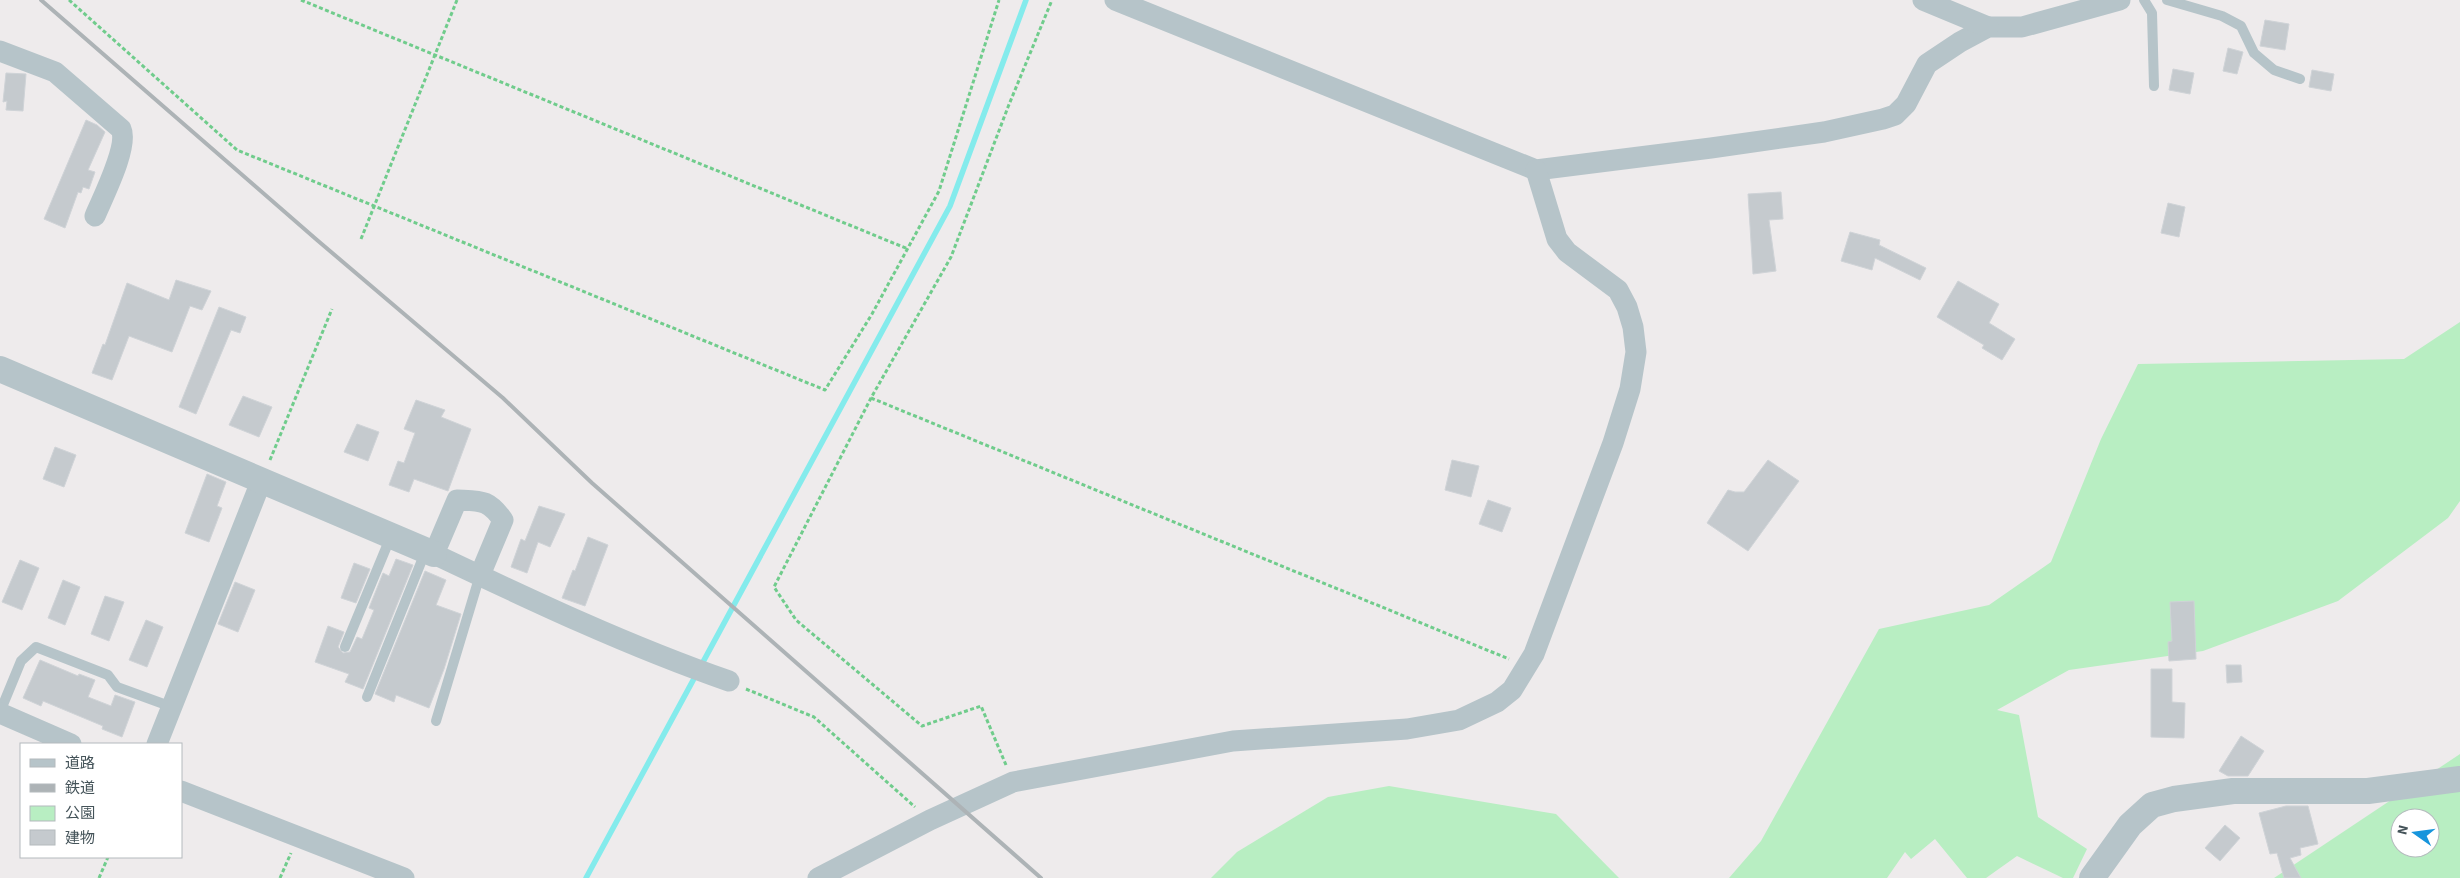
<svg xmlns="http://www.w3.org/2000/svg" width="2460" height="878" font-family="'Source Sans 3','Noto Sans JP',sans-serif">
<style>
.green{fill:#b8eec2;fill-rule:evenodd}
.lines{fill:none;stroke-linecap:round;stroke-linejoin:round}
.stream{stroke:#84ebec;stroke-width:5.5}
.building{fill:#c5cace;stroke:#cfd3d7}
.path{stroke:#70cc8c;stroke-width:3;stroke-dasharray:4 2.5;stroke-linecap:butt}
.service{stroke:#b6c4c9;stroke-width:10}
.minor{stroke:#b6c4c9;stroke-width:21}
.tertiary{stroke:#b6c4c9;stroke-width:26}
.rail{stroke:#adb3b6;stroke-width:4}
</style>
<rect width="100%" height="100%" fill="#eeebec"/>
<g class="green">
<path d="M2460,322v179l-12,17 -110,83 -135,50 -134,19 -72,40 22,5 19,102 49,32 -14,29h-10l-46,-22 -31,22h-19l-32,-39 -24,20 -6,-7 -18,26h-158l32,-37 118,-212 110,-24 62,-43 50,-123 37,-75 266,-5z"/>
<path d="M2460,754v124h-186zM2400,818h30v30h-30z"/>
<path d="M1389,786l167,28 63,64h-408l26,-26 91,-55z"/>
</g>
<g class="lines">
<path class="stream" d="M586,878l364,-672 76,-206"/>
</g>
<g class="building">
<path d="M2265,20l24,4 -4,26 -25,-4z"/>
<path d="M2228,48l15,4 -6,22 -14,-3z"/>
<path d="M2173,69l21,4 -4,21 -21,-4z"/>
<path d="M2312,70l22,4 -3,17 -22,-4z"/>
<path d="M6,73l20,1 -3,37 -17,-1 1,-9 -4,1z"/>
<path d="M86,120l11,5 8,7 -17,38 7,2 -6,17 -6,-2 -2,6 -3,-1 -13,36 -21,-9z"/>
<path d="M1781,192l2,27 -14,1 7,51 -23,3 -5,-80z"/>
<path d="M2168,203l17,4 -6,30 -18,-4z"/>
<path d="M1850,232l30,8 -1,5 47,23 -6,12 -45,-22 -3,12 -31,-9z"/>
<path d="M176,280l35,11 -9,19 -12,-4 -18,46 -43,-16 -17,44 -20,-7 11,-29 2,1 22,-62 42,17z"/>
<path d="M1958,281l41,23 -10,19 26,16 -13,21 -20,-12 2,-3 -47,-28z"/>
<path d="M219,307l27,10 -6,16 -9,-3 -35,84 -17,-7z"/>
<path d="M243,396l29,11 -13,30 -30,-12z"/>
<path d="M416,400l29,10 -4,7 30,12 -23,62 -34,-12 -5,13 -20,-7 9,-24 6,2 11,-30 -11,-4z"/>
<path d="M357,424l22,8 -11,29 -24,-9z"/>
<path d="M55,447l21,8 -12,32 -21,-8z"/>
<path d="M1452,460l27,6 -8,31 -26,-7z"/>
<path d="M1768,460l31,21 -51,70 -41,-28 21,-33 7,2h9z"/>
<path d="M207,474l19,8 -9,24 5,2 -13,34 -24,-9z"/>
<path d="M1488,500l23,8 -9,24 -23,-8z"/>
<path d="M539,506l26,8 -15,33 -12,-5 -11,31 -16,-6 10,-28 4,2z"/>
<path d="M588,537l20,8 -23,61 -23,-8 11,-28 2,1z"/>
<path d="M396,559l17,6 -50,124 -18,-7 4,-8 -34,-12 13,-36 16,6 -6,15 5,6 7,-1 7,-15 5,2 12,-29 -5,-2 14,-35 6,3z"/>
<path d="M20,560l19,8 -17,42 -20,-8z"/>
<path d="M354,563l16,6 -14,34 -15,-5z"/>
<path d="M425,571l21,9 -10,25 25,9 -17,55 -15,39 -33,-13 -2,7 -19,-8z"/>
<path d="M63,580l17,7 -15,38 -17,-7z"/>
<path d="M235,582l20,8 -17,42 -20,-8z"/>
<path d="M105,596l19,6 -15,39 -18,-7z"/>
<path d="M2194,601l2,58 -27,2 -1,-19 4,-1 -2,-39z"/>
<path d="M146,620l17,7 -16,40 -18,-7z"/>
<path d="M40,660l38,16 1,-2 16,6 -7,17 23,9 4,-11 20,7 -13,35 -20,-8 1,-3 -60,-25 -2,5 -18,-8z"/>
<path d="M2226,665h15l1,17 -15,1z"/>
<path d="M2151,669h21v33l13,1 -1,35 -33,-1z"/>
<path d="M2241,736l23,15 -16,25h-20l-9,-5z"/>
<path d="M2286,806h22l10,38 -18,4 1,7 -11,3 11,20h-17l-7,-25 -7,1 -11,-41z"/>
<path d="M2225,825l15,13 -20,23 -15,-13z"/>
</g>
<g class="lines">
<g class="path">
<path d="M69,0l168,150 588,240 47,-76 67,-123 60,-191"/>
<path d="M301,0l607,249"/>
<path d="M361,239l96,-239"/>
<path d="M871,398l638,261"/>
<path d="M270,460l62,-151"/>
<path d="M746,689l68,28 101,90"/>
<path d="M1006,765l-25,-59 -59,20 -126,-106 -22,-33 97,-189 80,-141 57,-150 44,-107"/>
<path d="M99,878l9,-21"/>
<path d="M280,878l11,-25"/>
</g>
<g class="service">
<path d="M2144,0l8,13 2,73"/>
<path d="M2167,0l55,16 19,10 13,27 20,17 26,9"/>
<path d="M345,647l46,-111"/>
<path d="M367,697l59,-147"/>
<path d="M0,712l21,-51 15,-14 72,28 9,12 55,20"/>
<path d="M436,721l44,-146"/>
</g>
<g class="minor">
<path d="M1115,0l421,170 175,-22 113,-16 59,-13 12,-4 11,-11 21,-40 33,-22 28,-15h34l98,-27"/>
<path d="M1923,0l65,27"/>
<path d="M0,51l55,21 66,57c8,17 -18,68 -26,87"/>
<path d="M480,575l23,-55c-15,-21 -22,-19 -46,-20l-23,54c97,46 194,92 295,127"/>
<path d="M0,713l71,31"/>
<path d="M157,744l105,-265"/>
<path d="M181,791l223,87"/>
<path d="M818,878l112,-58 83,-38 220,-41 174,-12 52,-9 38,-18 15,-12 22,-36 79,-211 17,-54 6,-37 -3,-25 -6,-20 -9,-17 -51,-38 -10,-13 -21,-69"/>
</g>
<g class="tertiary">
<path d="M0,369l434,185"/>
<path d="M2092,878l38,-53 22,-20 22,-6 59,-8h135l92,-12"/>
</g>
<path class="rail" d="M41,0l276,240 186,158 89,85 449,395"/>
</g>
<rect x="20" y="743" width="162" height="115" fill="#ffffff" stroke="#b4babd"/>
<rect x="30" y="759" width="25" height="8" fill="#b6c4c9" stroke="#b4babd"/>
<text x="65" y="768" font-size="15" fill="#445359">道路</text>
<rect x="30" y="784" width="25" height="8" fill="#adb3b6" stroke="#b4babd"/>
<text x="65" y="793" font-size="15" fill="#445359">鉄道</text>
<rect x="30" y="806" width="25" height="15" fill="#b8eec2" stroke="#b4babd"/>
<text x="65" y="818" font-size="15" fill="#445359">公園</text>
<rect x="30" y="830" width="25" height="15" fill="#c5cace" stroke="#b4babd"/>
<text x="65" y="843" font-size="15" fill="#445359">建物</text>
<g transform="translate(2415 833) rotate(284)"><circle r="24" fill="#ffffff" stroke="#b4babd"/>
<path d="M0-4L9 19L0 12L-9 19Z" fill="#1795dc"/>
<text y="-8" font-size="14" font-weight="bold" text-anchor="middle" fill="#445359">N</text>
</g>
</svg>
